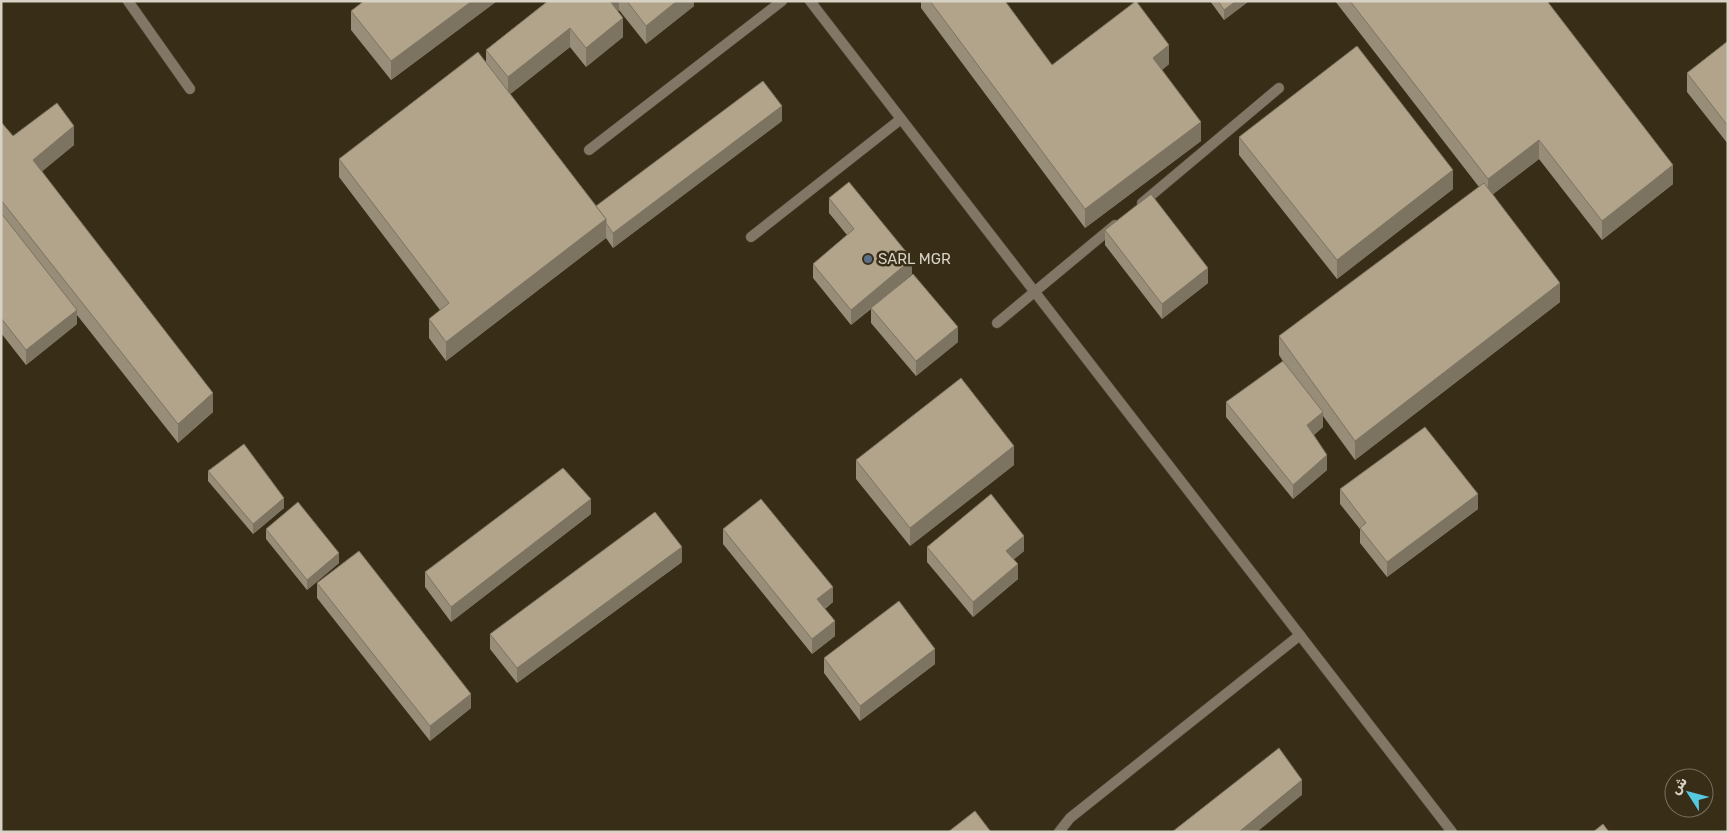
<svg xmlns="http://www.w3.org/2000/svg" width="1729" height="833" font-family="Rubik,'Noto Naskh Arabic',sans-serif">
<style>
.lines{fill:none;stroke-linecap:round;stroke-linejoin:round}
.service-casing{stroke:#554c37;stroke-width:11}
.service{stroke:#827667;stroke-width:10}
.wall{fill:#988d78}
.shaded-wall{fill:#7c7361}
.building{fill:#b1a48b;stroke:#7c7361}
.service-dot{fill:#5c6f8a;stroke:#382e18;stroke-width:2}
.labels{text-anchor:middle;stroke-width:5;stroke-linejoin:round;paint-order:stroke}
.poi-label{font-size:15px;fill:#d8d2c5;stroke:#382e18;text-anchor:start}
</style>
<rect width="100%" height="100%" fill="#382e18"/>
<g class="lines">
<g class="service-casing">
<g id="service">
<path d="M128,1l62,88"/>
<path d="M810,1l642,831"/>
<path d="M589,150l193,-149"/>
<path d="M1142,203l137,-115"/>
<path d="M751,237l150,-118"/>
<path d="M997,323l118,-98"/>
<path d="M1059,832l11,-14 230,-183"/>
</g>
</g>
<use href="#service" class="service"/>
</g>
<g class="wall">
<path d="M364,1h133l-106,79 -40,-50v-19z"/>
<path d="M548,1h146v5l-48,38 -27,-34 -1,1 5,26 -37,30 -16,-20 -60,47 86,112 186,-85 -169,127 -7,-10 -160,123 -17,-23v-19l11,-9 -101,-133v-18l147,-96v-13z"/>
<path d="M921,1h84l47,64 117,-1 -7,6 39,71 -116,87 -164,-220z"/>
<path d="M1210,1h39l-25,19z"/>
<path d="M1335,1h212l126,183 -71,56 -63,-81 -46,35 67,108 -205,158 -32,-44v11l-9,8 13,35 -34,29 -67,-82v-15l58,-39 -5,-8v-19l200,-149z"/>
<path d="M1728,41v103l-41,-52v-19z"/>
<path d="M1,122l12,14 61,9 -32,26 171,241 -35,31 -101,-128v9l-51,41 -25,-32z"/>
<path d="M1239,137l214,52 -116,90 -98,-124z"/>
<path d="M829,198l83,76 -13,11 59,57 -42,34 -45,-53v-14l-20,16 -38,-47v-14l34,-29 -18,-22z"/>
<path d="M1105,230l103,53 -46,36 -57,-74z"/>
<path d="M856,460l158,5 -104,81 -54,-67z"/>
<path d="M208,471l76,37 -31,26 -45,-53z"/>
<path d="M1340,489l138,20 -91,68 -27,-34v-14l-20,-25z"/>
<path d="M591,514l-140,108 -26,-35v-15z"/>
<path d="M266,529l73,34 -32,27 -41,-51z"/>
<path d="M723,529l110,73 -8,7 10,27 -23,18 -89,-110z"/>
<path d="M927,547l97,4 -10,8 4,20 -45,38 -46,-55z"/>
<path d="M682,562l-165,121 -27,-34v-15z"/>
<path d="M317,583l154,125 -41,33 -113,-143z"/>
<path d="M824,658l111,6 -75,57 -36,-48z"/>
</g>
<g class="shaded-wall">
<path d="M472,1h25l-106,79v-19z"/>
<path d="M609,1h10v9l-10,8z"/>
<path d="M677,1h17v5l-48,38v-18z"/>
<path d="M1236,1h13l-25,19v-10z"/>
<path d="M623,18v19l-37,30v-19z"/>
<path d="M570,28v19l-62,49v-19z"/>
<path d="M1169,45v19l-16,13v-19z"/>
<path d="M782,106v15l-169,127v-15z"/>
<path d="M1201,122v19l-116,87v-19z"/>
<path d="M74,126v19l-41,34v-19z"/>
<path d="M1539,140v19l-51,39v-19z"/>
<path d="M1673,165v19l-71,56v-19z"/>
<path d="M1453,170v19l-116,90v-19z"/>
<path d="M606,219v19l-160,123v-19z"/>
<path d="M912,259v15l-61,51v-15z"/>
<path d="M1208,268v15l-46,36v-15z"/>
<path d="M1560,283v19l-205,158v-19z"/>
<path d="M77,310v14l-51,41v-15z"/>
<path d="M958,327v15l-42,34v-15z"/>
<path d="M213,393v19l-35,31v-19z"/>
<path d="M1323,412v15l-16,13v-15z"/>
<path d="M1014,446v19l-104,81v-18z"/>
<path d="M1327,455v15l-34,29v-14z"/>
<path d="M1478,494v15l-91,68v-15z"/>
<path d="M284,498v10l-31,26v-10z"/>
<path d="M591,499v15l-140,108v-15z"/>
<path d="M1024,536v15l-18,15v-15z"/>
<path d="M682,547v15l-165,121v-15z"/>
<path d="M339,553v10l-32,27v-10z"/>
<path d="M1018,564v15l-45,38v-15z"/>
<path d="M833,587v15l-16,12v-15z"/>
<path d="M835,621v15l-23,18v-15z"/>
<path d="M935,649v15l-75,57v-15z"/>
<path d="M471,694v14l-41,33v-15z"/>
<path d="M1302,780v15l-45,37h-18z"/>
</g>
<g class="building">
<path d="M364,1h108l-81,60 -40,-50z"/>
<path d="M548,1h62l13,17 -37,30 -16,-20 -62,49 -22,-27z"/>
<path d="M627,1h50l-31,25z"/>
<path d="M930,1h75l47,64 84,-64 33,44 -16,13 48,64 -116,87z"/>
<path d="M1218,1h18l-12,9z"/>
<path d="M1350,1h197l126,164 -71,56 -63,-81 -51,39z"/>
<path d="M1728,41v85l-41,-53z"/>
<path d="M1357,46l96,124 -116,90 -98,-123z"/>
<path d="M478,52l128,167 -160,123 -17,-23 20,-16 -110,-144z"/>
<path d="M763,81l19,25 -169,127 -7,-10v-4l-10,-13z"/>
<path d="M57,103l17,23 -41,34 180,233 -35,31 -177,-224v-78l12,14z"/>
<path d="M849,182l63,77 -61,51 -38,-46 41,-35 -25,-31z"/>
<path d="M1484,183l76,100 -205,158 -76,-105z"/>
<path d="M1151,194l57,74 -46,36 -57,-74z"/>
<path d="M1,213l76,97 -51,40 -25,-32z"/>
<path d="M913,274l45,53 -42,34 -45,-53z"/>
<path d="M1283,361l40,51 -16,13 20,30 -34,30 -67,-83z"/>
<path d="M961,378l53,68 -104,82 -54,-68z"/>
<path d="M1425,427l53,67 -91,68 -27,-34 6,-5 -26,-34z"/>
<path d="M244,444l40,54 -31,26 -45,-53z"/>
<path d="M563,468l28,31 -140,108 -26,-35z"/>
<path d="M991,494l33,42 -18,15 12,13 -45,38 -46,-55z"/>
<path d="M761,499l72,88 -16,12 18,22 -23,18 -89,-110z"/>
<path d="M298,502l41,51 -32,27 -41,-51z"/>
<path d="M655,512l27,35 -165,121 -27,-34z"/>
<path d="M359,551l112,143 -41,32 -113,-143z"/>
<path d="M899,601l36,48 -75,57 -36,-48z"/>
<path d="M1279,748l23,32 -63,52h-67z"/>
<path d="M975,811l16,21h-43z"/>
<path d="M1603,824l6,8h-16z"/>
</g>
<circle class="service-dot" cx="868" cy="259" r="5"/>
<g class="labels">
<g class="poi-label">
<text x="878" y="264">SARL MGR</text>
</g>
</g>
<rect width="1729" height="833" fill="none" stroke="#d8d2c5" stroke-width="5"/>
<g transform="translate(1689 793) rotate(306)"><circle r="24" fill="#382e18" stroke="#78705d"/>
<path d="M0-4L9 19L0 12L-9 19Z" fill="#56c9e1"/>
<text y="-8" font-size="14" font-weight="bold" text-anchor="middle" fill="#d8d2c5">ش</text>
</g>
</svg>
